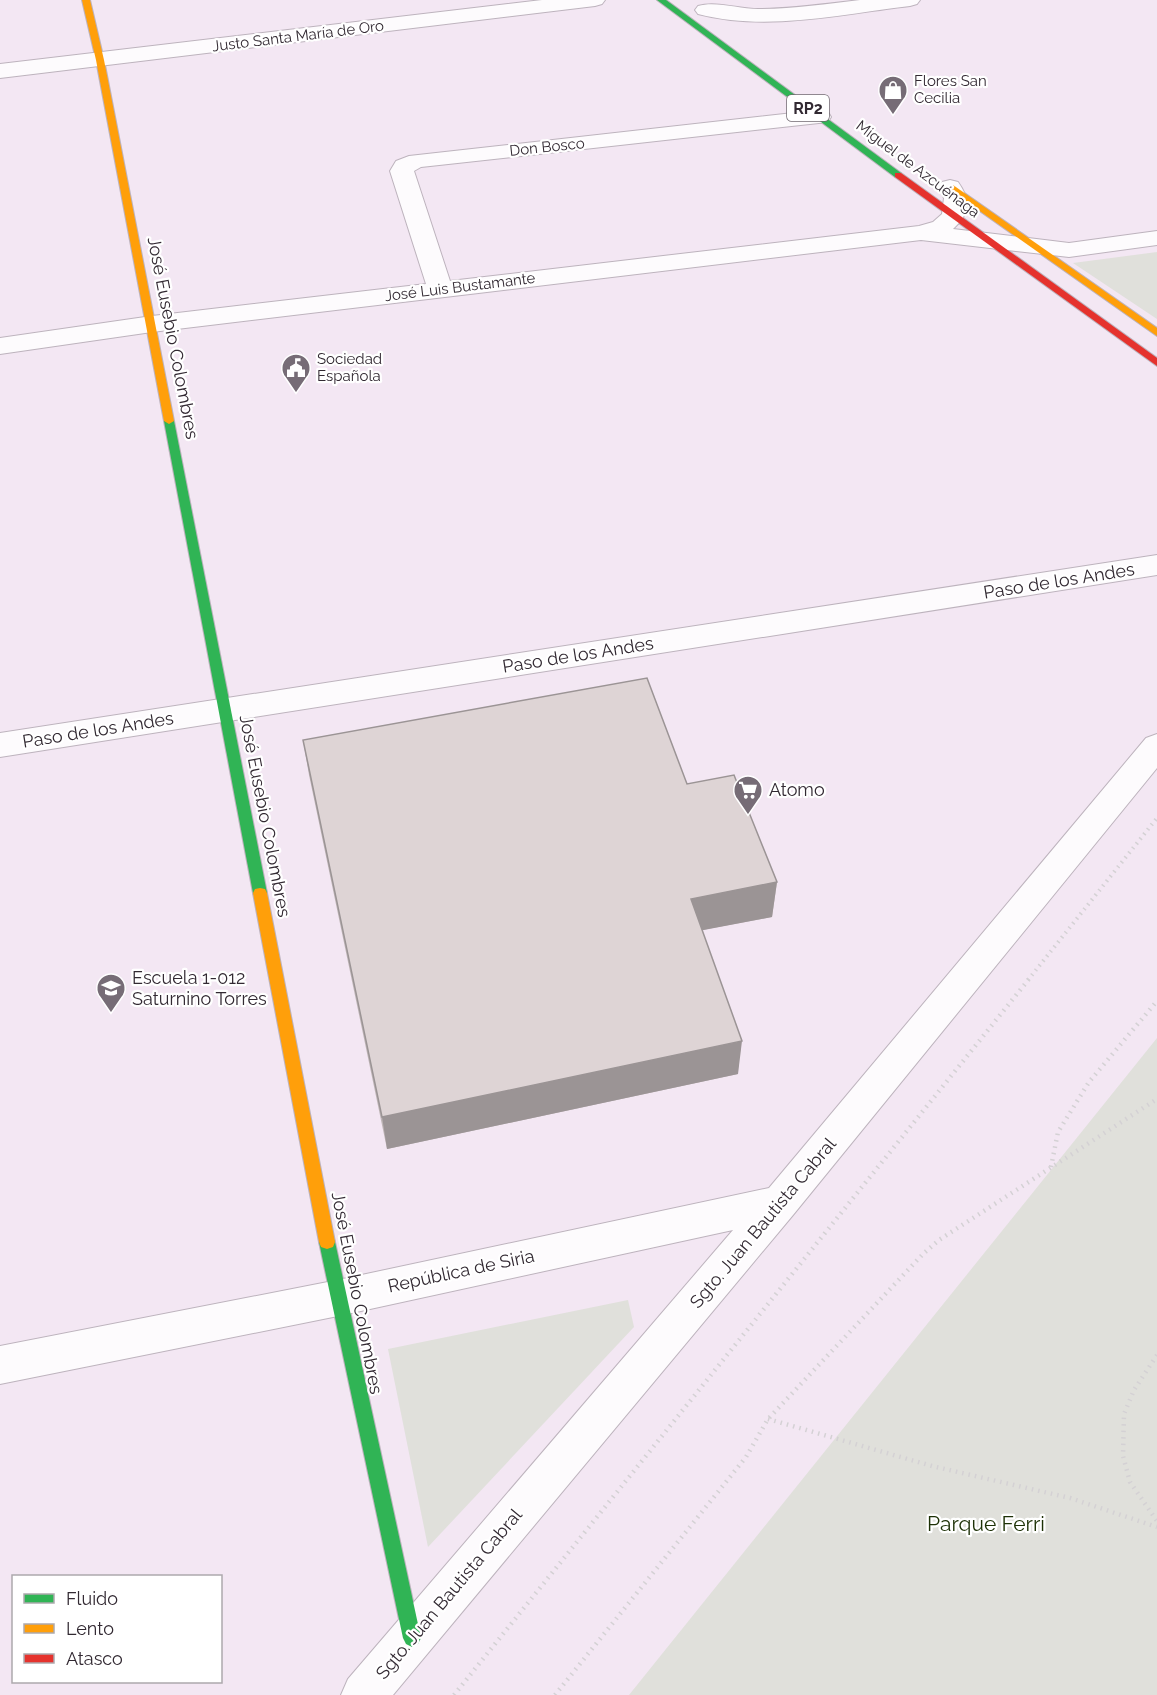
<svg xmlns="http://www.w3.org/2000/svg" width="1157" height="1695" font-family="Raleway,sans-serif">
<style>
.green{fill:#e0e0db}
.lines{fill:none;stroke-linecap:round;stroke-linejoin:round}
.street-casing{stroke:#bdb3bd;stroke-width:2}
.fast-casing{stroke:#bdb3bd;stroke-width:2}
.slow-casing{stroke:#bdb3bd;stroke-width:2}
.jam-casing{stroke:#bdb3bd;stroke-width:2}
.path-far1{stroke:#d4d1d4;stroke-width:4;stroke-dasharray:1.5 4.5;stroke-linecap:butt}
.path{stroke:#d4d1d4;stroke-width:4.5;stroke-dasharray:1.5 5;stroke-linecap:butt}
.street{fill:#fdfbfd;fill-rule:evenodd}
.fast{fill:#30b455;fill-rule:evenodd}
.slow{fill:#ff9f0a;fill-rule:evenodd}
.jam{fill:#e5322d;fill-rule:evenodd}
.wall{fill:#bfb6b7}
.shaded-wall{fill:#9b9495}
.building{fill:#ded4d5;stroke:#9b9495;stroke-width:1.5}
.labels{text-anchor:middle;stroke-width:4.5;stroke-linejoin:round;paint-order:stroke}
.far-street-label{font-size:15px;fill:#322932;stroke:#fff}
.far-poi-label{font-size:15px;fill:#322932;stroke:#fff;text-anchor:start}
.shield{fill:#fff;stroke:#706970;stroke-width:1.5}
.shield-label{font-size:16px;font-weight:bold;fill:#322932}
.street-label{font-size:18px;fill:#322932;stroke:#fff}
.poi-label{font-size:18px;fill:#322932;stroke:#fff;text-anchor:start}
.near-park-label{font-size:21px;fill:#1d3106;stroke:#fff}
</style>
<rect width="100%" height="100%" fill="#f3e7f3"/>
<g class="green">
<path d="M1157,252v67l-84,-56z"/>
<path d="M1157,1038v657h-528z"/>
<path d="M628,1300l6,27 -206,220 -40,-198z"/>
</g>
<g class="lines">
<g class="street-casing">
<g id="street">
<path d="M542,0h63l-3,4 -7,2 -595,72v-14z"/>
<path d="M860,0h60l-3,4 -7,2c-69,8 -143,26 -212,8l-3,-4 3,-4c18,-5 41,3 60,3 34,0 68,-5 102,-9z"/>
<path d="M820,110l8,2 3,5 -3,5 -407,45 -7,4 36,110 469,-55 14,-4 9,-8 2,-16 -6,-11 4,-5 8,-2 8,2c13,18 12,32 -5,47l116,14 88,-12v14l-88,12 -148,-17 -769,92 -152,22v-16l152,-22 274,-32 -36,-113 6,-10 13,-5z"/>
<path d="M1157,555v20l-1157,182v-24z"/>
<path d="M1157,734v34l-364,447 -400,480h-52l7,-16 385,-449 -395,86 -338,68v-38l338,-66 431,-92 377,-450z"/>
</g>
</g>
<g class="fast-casing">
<g id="fast">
<path d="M657,0h9l235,173v4h-6z"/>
<path d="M169,418l5,3 93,472 -2,4h-10l-2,-4 -89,-472z"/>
<path d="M327,1235l6,2 2,5 86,396 -3,6 -6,3 -6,-3 -3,-6 -84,-396 2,-5z"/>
</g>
</g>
<g class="slow-casing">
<g id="slow">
<path d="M82,0h8l14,60 70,361 -5,3 -5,-3 -68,-361z"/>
<path d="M953,185l204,143v8l-207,-146 -2,-2z"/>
<path d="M260,888l5,1 2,4 68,349 -2,5 -6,2 -6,-2 -2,-5 -66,-349 2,-4z"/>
</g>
</g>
<g class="jam-casing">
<path id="jam" d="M895,173h6l256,185v8l-262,-189z"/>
</g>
<path class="path-far1" d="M1028,980l129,-162"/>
<g class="path">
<path d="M1051,1167l7,-35 31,-50 68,-81"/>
<path d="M1157,1355l-23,35 -10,24 -1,42 7,26 27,39"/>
<path d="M768,1419l164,47 138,32 87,29"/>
<path d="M454,1695l575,-716"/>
<path d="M555,1695l191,-238 22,-38 155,-165 16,-14 218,-141"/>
</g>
<use href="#street" class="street"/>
<use href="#fast" class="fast"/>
<use href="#slow" class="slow"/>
<use href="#jam" class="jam"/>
</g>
<path class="wall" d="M303,740l384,44 90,98 -5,35 -70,13 36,144 -351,75 -78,-374z"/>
<g class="shaded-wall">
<path d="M777,882l-5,35 -84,16 3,-34z"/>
<path d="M742,1041l-4,33 -351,75 -5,-32z"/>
</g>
<path class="building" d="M647,678l40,106 47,-9 43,107 -86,17 51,142 -360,76 -79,-377z"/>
<defs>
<g id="shop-pin" transform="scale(1.5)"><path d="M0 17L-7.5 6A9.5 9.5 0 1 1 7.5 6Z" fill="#766c76" stroke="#fff"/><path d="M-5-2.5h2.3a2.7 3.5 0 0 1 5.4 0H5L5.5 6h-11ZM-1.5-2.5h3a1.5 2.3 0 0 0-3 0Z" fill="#fff"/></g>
<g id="civic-pin" transform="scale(1.5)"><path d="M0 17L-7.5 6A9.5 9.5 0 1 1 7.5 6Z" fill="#766c76" stroke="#fff"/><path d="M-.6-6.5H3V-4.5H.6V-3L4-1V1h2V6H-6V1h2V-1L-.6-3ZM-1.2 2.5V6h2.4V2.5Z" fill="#fff"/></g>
<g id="supermarket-pin" transform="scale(1.5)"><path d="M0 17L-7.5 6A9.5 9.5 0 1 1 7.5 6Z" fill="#766c76" stroke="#fff"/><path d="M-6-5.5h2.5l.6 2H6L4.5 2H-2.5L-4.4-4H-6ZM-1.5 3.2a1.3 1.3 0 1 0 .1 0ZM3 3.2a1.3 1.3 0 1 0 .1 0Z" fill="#fff"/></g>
<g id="school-pin" transform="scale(1.5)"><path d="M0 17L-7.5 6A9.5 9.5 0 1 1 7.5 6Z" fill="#766c76" stroke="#fff"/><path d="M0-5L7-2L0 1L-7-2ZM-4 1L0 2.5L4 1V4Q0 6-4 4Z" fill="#fff"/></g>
</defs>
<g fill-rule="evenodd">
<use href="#shop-pin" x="893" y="90"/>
<use href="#civic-pin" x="296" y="368"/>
<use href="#supermarket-pin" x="748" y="790"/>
<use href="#school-pin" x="111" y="988"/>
</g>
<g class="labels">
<g class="far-street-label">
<text transform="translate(298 36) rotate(-7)" y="5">Justo Santa María de Oro</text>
<text transform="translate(547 147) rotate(-6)" y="5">Don Bosco</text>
<text transform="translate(918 169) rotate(37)" y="5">Miguel de Azcuénaga</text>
<text transform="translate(460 287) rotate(-7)" y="5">José Luis Bustamante</text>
</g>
<g class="far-poi-label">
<text x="914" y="86">Flores San<tspan x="914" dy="17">Cecilia</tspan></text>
<text x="317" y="364">Sociedad<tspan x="317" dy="17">Española</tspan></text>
</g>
<rect class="shield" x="787" y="95" width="42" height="26" rx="4.5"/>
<g class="shield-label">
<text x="808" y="114">RP2</text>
</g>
<g class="street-label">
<text transform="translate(173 338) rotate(79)" y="6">José Eusebio Colombres</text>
<text transform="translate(1059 581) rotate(-9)" y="6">Paso de los Andes</text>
<text transform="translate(578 655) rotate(-9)" y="6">Paso de los Andes</text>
<text transform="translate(98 730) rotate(-9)" y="6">Paso de los Andes</text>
<text transform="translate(265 816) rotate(79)" y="6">José Eusebio Colombres</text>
<text transform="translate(763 1223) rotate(-50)" y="6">Sgto. Juan Bautista Cabral</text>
<text transform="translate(461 1271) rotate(-12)" y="6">República de Siria</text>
<text transform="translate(357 1293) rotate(79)" y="6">José Eusebio Colombres</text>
<text transform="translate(449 1594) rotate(-50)" y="6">Sgto. Juan Bautista Cabral</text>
</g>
<g class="poi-label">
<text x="769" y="796">Atomo</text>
<text x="132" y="984">Escuela 1-012<tspan x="132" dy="21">Saturnino Torres</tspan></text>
</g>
<g class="near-park-label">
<text x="986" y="1531">Parque Ferri</text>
</g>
</g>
<rect x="12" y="1575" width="210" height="108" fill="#ffffff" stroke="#ada9ad" stroke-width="1.5"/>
<rect x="24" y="1594" width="30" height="9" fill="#30b455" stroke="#ada9ad" stroke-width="1.5"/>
<text x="66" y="1605" font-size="18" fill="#322932">Fluido</text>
<rect x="24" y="1624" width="30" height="9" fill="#ff9f0a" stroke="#ada9ad" stroke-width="1.5"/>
<text x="66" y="1635" font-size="18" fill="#322932">Lento</text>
<rect x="24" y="1654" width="30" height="9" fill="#e5322d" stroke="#ada9ad" stroke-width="1.5"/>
<text x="66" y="1665" font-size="18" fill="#322932">Atasco</text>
</svg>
